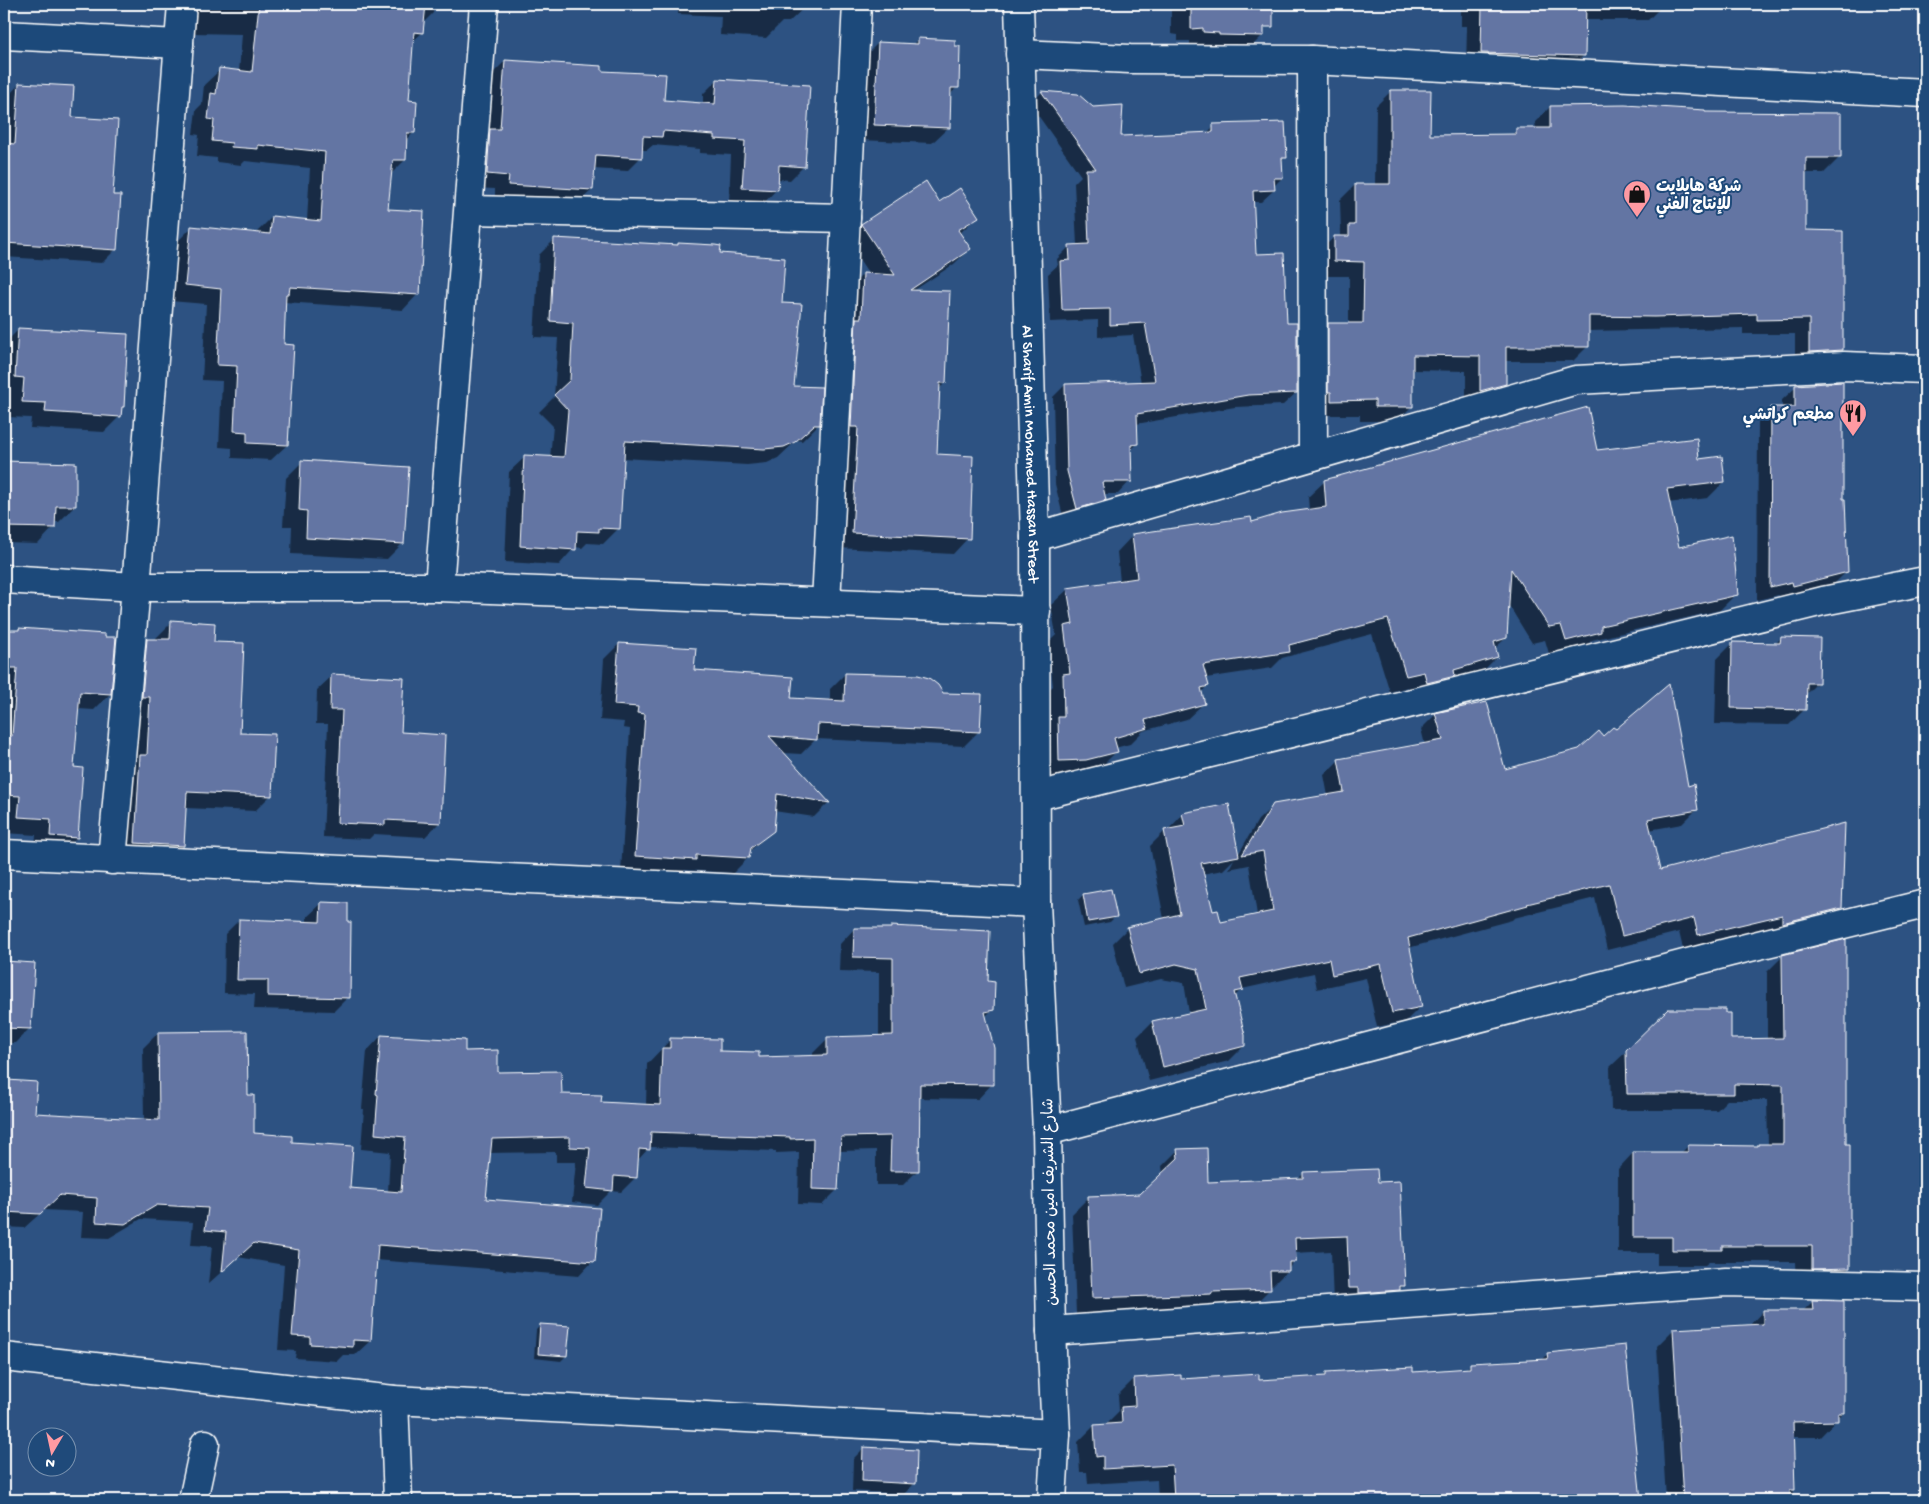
<svg xmlns="http://www.w3.org/2000/svg" width="1929" height="1504" font-family="'Gochi Hand','Playpen Sans Arabic',sans-serif">
<style>
.shadow{fill:#0007;fill-rule:evenodd}
.building{fill:#6374a3;stroke:#fff}
.lines{fill:none;stroke-linecap:round;stroke-linejoin:round}
.minor-casing{stroke:#fff;stroke-width:31}
.minor{stroke:#1f4a7a;stroke-width:28}
.labels{text-anchor:middle;stroke-width:4;stroke-linejoin:round;paint-order:stroke}
.poi-label{font-size:16px;font-weight:bold;fill:#fff;stroke:#1f4a7a;text-anchor:start}
.street-label{font-size:16px;fill:#fff;stroke:#1f4a7a}
</style>
<rect width="100%" height="100%" fill="#2d5282"/>
<filter id="ink" filterUnits="userSpaceOnUse"><feTurbulence type="fractalNoise" baseFrequency=".02" numOctaves="2"/><feDisplacementMap in="SourceGraphic" scale="10" xChannelSelector="R" yChannelSelector="G"/><feConvolveMatrix kernelMatrix="1 2 1 2 8 2 1 2 1" color-interpolation-filters="sRGB"/></filter>
<g filter="url(#ink)">
<g class="shadow">
<path d="M191,4h246l-4,4v5l-10,10 -1,10 -10,9 -4,59 6,31 -8,9 -1,19 -15,15 -3,35 31,84 -15,16 -119,-8 -2,43 5,100 -16,15 -39,-2v-10l-13,-1 3,-66 -20,-1 4,-76 -36,-3 6,-58 16,-16 64,6 16,-16 35,4 3,-53 -65,-7 -4,4 -24,-3v-4l-20,-2 2,-21 -6,-1 3,-24 6,-6 2,-19 16,-15 19,2 3,-38 -51,-1z"/>
<path d="M679,4h129l-19,18h-7l-16,16 -46,-3 1,-19 -43,-2z"/>
<path d="M1171,4h185l-6,6 -87,-1v26l-14,14 -42,-1v-3h-17v-4h-12v-6l-7,-1z"/>
<path d="M1461,4l115,1v-1h109l-2,2h-23v2l-12,12h-64v35l-15,16 -103,-2 1,-43h-6z"/>
<path d="M918,39l39,48 -7,8 -2,33 -16,15 -73,-3 3,-81 16,-16 34,2z"/>
<path d="M505,61l95,11 63,29 40,4v-11l14,-14 87,86 -14,14 -13,-1 -1,11 -13,14 -34,-2 2,-47 -31,-2v-4l-47,-4 -6,5h-6v7l-14,14 -34,-2 -1,21 -14,13 -83,-4v-10l-21,-1 17,-113z"/>
<path d="M19,84l52,34 41,78 4,53 -14,14 -98,-6v-163h6z"/>
<path d="M1391,91l38,45h82l6,-6 19,-1 -1,-7 15,-15 154,6 135,45 -15,15h-19l-1,58 38,119 -15,15 -32,2v-33h-52v-6l-155,3v15l-15,15h-68v22l-15,16 -24,7v-35l-54,-1v36l-15,15h-37v-6h-43l-3,-75 15,-15h20v-49h-30v-24l15,-15h4l3,-2 -1,-35 15,-15h20l1,-79z"/>
<path d="M1042,92l78,45 86,-3 8,-8 71,31 -4,5 1,16 -8,8v4l-13,12h-8l2,54 31,69 10,68 -13,12 -48,2 -99,17 1,20 -7,7v30l-12,13h-15l2,6 -13,12 -28,8 -9,-36 -2,-87 12,-12 76,-2 -8,-48 -35,2v-17l-48,2 -2,-48 10,-9 -1,-6 13,-13h7l-3,-63 7,-7 -51,-72z"/>
<path d="M939,204l39,12 -19,18 10,15 -15,15 -41,27 32,92 -6,6 -3,66 32,83 -15,16 -116,-6 11,-258 15,-16h6l-22,-33 15,-16z"/>
<path d="M555,239l164,16 62,49 12,83 25,38 -16,16 -5,-1 -19,18 -11,5 -20,2 -125,-7 -3,70 -16,16 -16,-1 -5,5 -7,-1 -16,18 -54,-3 4,-90 16,-15 25,1 3,-32 -14,-14 15,-15 4,-59 -24,-1 5,-82z"/>
<path d="M19,329l104,78 -3,2v7l-16,16 -74,-4 1,-10 -24,-1 1,-24h-4v-49z"/>
<path d="M1796,387l46,114 5,70 -14,14 -53,14 -1,-4 -22,5 1,-178 13,-13h11v-9z"/>
<path d="M1596,452l102,8 26,22 -16,16 -40,5 10,46 58,45 -16,16 -128,30 -8,8 -34,9 -5,-17 -13,3 -24,-39 -2,34 -12,11 3,8 -16,16 -70,26 -3,-12 -18,5 -18,-58 -90,24 -10,10 -66,10 2,7 -7,8 3,10 -17,16 -44,12 -13,13 -15,4 1,4 -16,16 -31,8 -25,1 3,-85 6,-6 -5,-43 8,-8 -5,-30 17,-16 52,-7 -3,-30 16,-17 118,-11 58,-14 -1,-13 17,-16z"/>
<path d="M4,462l71,2v42l-16,16h-5l-1,6 -15,16 -34,-1z"/>
<path d="M302,462l101,81 -16,16 -96,-5 1,-28h-9l3,-48z"/>
<path d="M172,622l41,21 25,91 33,61 -16,16 -70,-3 -2,38 -16,16 -47,-3 12,-203 16,-16h8v-2z"/>
<path d="M19,629l91,65 -16,16 -16,-1 -5,59 4,70 -16,15 -26,-2 1,-16 -32,-2v-199l5,-3h8z"/>
<path d="M1781,638l37,44 -13,13v14l-16,16 -74,-1 2,-65 16,-16 42,1z"/>
<path d="M619,644l74,27 97,28 40,2v-12l15,-15 97,20 37,37 -15,15 -148,-7 -15,15 -18,-1 45,50 -14,14 -40,-6 -1,19 -24,22 -1,6 -15,15 -48,-3 -6,5 -58,-4 9,-142 -7,-1 1,-6 -24,-2 4,-61z"/>
<path d="M332,676l68,57 40,89 -15,15 -51,-3 -5,5 -46,-2 5,-113h-12l1,-34z"/>
<path d="M1436,714l69,57 75,-20 23,-13 84,49 10,22 -15,15 -33,6 10,41 182,37 -15,15 -58,6 -85,20 -4,-17 -72,18 -12,-52 -81,20 -2,2 -104,28 13,58 -15,15 -29,6 -11,-49 -49,11 -3,-16 -72,16 -8,8 10,49 -15,15 -80,20 -12,-44 15,-15 37,-9 -5,-30 -23,-4 -37,9 -11,-45 15,-15 36,-9 -14,-73 15,-15 3,-1 15,-16 55,41 20,-35 16,-15 54,-9 -4,-21 15,-15 86,-15 -4,-16zM1234,859l-5,10 20,-4 8,50 -37,9 -8,-12 -10,-38 21,-4z"/>
<path d="M1083,895l32,22 -5,5 -26,5 -6,-27z"/>
<path d="M321,904l27,93 -14,14 -80,-2 1,-15 -31,-1 1,-59 14,-14 68,2v-5z"/>
<path d="M854,929l132,54 7,26 -8,8 7,67 -14,15 -60,-1v72l-15,15h-27v-35l-37,1 -2,39 -15,15 -24,-1 1,-52 -23,1v-2l-127,-4 -1,2 -11,12 -1,16 -15,15 -10,-1 -14,14 -25,-3 4,-40h-20v-10l-67,1 -4,47 108,61 -14,15 -204,-16 -5,81 -15,14h-12l-6,6 -42,-3 1,-7 -18,-1 6,-85 -46,-8 -30,27 4,-38 -21,-1 2,-23 -52,-3 -32,19 -28,-1 2,-25 -39,-2 -20,18 -20,-1v-146l31,2 -2,31 111,6 -1,-72 15,-15 89,63 6,39 37,8 59,46 39,3 2,-40 -29,-3 3,-40h-2l5,-58 14,-15 82,16 34,21 63,22 40,8 46,2 1,-41 24,-25 48,13 38,6 56,-1v-4l15,-15 51,-1v-65l-40,-1 1,-27z"/>
<path d="M1783,956l62,189 4,123 -16,16h-36l-1,-22h-87l-4,3h-48v-12h-39v-84l15,-16h48l7,-7 69,1 2,-2h9l-1,-45h-40l-10,10h-106l-1,-43 17,-16 103,-11h37v-68z"/>
<path d="M4,962l29,2 -4,65 -14,14h-11z"/>
<path d="M1178,1150l29,33 91,-4 5,-5 73,9 28,102 -16,16 -55,3 -2,-53 -37,2v8l-6,9 -16,16h-2v3l-16,16 -59,4 -119,5 -4,-100 16,-16 53,-2 22,-21 -1,-9z"/>
<path d="M1813,1301l30,112 -23,24h-28l2,63h-128l-9,-154 16,-16 76,-4 14,-15h40z"/>
<path d="M541,1325l25,31 -5,5 -27,-3 2,-28z"/>
<path d="M1624,1347l16,153h-482l-1,-20 -69,4 -1,-12h-7l-2,-30 16,-16 11,-1 14,-14 -1,-16 16,-16 124,2 64,-3 5,-5h85l53,-3 5,-5 71,-4 7,-7z"/>
<path d="M864,1448l51,35 -11,11 -52,-3 1,-32z"/>
</g>
<g class="building">
<path d="M259,4h167l-3,29 -9,-1 -5,68 8,1 -2,32h-8l-1,27h-13l-5,49 36,2 -4,84 -130,-8 -1,7h-3l-2,50 10,1 -6,100 -41,-2v-11l-13,-1 3,-65 -20,-1 4,-76 -36,-4 6,-59 79,8 2,-18 49,5 4,-69 -67,-7v4l-27,-2 1,-4 -20,-2 2,-21 -6,-1 3,-26 5,1 3,-26 33,4z"/>
<path d="M1191,4h82v23h-9v9l-45,-1v-2l-16,-1v-4l-12,1z"/>
<path d="M1482,4h104l-1,52 -104,-3z"/>
<path d="M918,38l37,2v6h5l-1,42h-8l-1,40 -76,-3 4,-83 40,2z"/>
<path d="M505,60l97,6v5l64,3 -2,26 51,4 2,-25 93,6 -5,82 -26,-2 -1,25 -36,-2 3,-47 -31,-2v-4l-51,-4 -1,6 -19,-1 -1,22 -46,-3 -3,35 -85,-5 1,-9 -22,-2 3,-45h10z"/>
<path d="M19,83l55,3 -2,31 46,3 -5,75h8l-4,55 -113,-7 1,-100 10,1z"/>
<path d="M1390,90h41l-1,45 86,-1v-6h34v-22l75,-1 80,5v2l136,1v45h-35v72l37,1v119l-34,2v-33l-52,1v-6l-103,3 -65,-1v31h-83v37l-26,7v-35l-67,-1v52h-38v-7l-44,1v-9h-3v-69h35l1,-61 -30,-1v-25h15v-11h6v-41h35z"/>
<path d="M1041,91l37,3 15,13 30,-2 -2,31 92,-4v-8l72,-2 2,36h-5l1,20h-9l1,12 -22,1 3,63 28,-1 3,70h10v70l-49,2 -111,19 1,30 -7,1 1,37h-30l4,18 -29,9 -10,-38 -2,-87 90,-3 -10,-58 -35,2v-16l-48,1 -2,-49 10,-1 -1,-15 20,-1 -3,-75h10z"/>
<path d="M926,181l13,21 21,-14 19,29 -21,13 13,19 -61,41 40,1 -4,92h-6l-3,71 36,2 -3,83 -118,-6 6,-106h-7l5,-109h5l2,-45 32,2 -34,-51z"/>
<path d="M554,238l124,7v-2l37,2 6,1 -1,7 65,5 -3,45 20,1 -8,82 28,1 -2,38h-6l-19,17 -11,5 -20,2 -139,-8 -5,88 -21,-1v4l-22,-1 -1,19 -56,-4 4,-91 40,2 4,-47 -14,-15 16,-15 3,-57 -23,-2z"/>
<path d="M18,328l110,6 -4,73h-2l-1,10 -76,-5 1,-9 -24,-1 2,-24 -9,-1z"/>
<path d="M1843,382v117h2l3,73 -55,14 -1,-4 -22,5 1,-180h24v-22z"/>
<path d="M1588,407l9,43 100,-12 2,21 23,-3 3,26 -58,7 12,58 53,-12 6,60 -137,31v6l-35,9 -5,-16 -12,2 -38,-58 -4,69 -13,4 4,15 -44,13 1,6 -28,7 -3,-11 -18,4 -18,-57 -99,26 1,7 -87,13 6,21 -8,2 4,16 -60,16 3,8 -34,10 4,14 -32,8 -27,1 -1,-44h6l-1,-43 7,-1 -6,-47 9,-2 -6,-36 70,-10 -5,-44 119,-17 1,5 30,-9 44,-6 -2,-27z"/>
<path d="M301,460l108,7 -5,77 -98,-6 1,-27 -8,-1z"/>
<path d="M4,461l72,2v43h-20l-1,22 -51,-1z"/>
<path d="M171,620l44,3 -1,19 30,1 -4,90 35,1 -3,62 -85,-4 -3,54 -49,-3 5,-88h7l3,-58h-8l5,-58h23z"/>
<path d="M19,628l86,6v3h11l-5,57 -31,-2 -6,75 9,1 -5,70 -28,-2 1,-17 -33,-2 2,-21 -16,-1v-60l8,1 5,-68h-11l3,-38h10z"/>
<path d="M1781,637l39,1 -1,45h-12l-1,27 -75,-2 1,-66 48,1z"/>
<path d="M619,643l77,5 -2,22 99,7 -2,21 53,3 1,-28 73,2 11,3 9,7 5,8 39,1 -2,38 -162,-8 -1,16 -48,-4 61,67 -53,-9 -3,37 -23,17 -2,10 -53,-3v5l-61,-4 10,-142 -8,-1 1,-6 -24,-2z"/>
<path d="M331,674l73,4 -3,54 44,3 -4,88 -56,-3v5l-48,-2 5,-113h-12z"/>
<path d="M1669,684l19,102 6,-2 4,26 -50,9 12,51 185,-47 -3,85 -60,15v-8l-84,20 -4,-17 -72,18 -13,-52 -82,20 1,1 -120,33 14,69 -30,6 -11,-49 -49,11 -3,-16 -89,19 3,12 -9,2 11,43v11l-82,21 -11,-46 54,-12 -8,-40 -22,-5 -37,10 -12,-47 53,-13 -16,-84 21,-4 -3,-13 47,-9 10,52 -38,7 12,48 5,-1 3,12 52,-11 -10,-60 -21,4 31,-51 71,-12 -6,-33 105,-19 -8,-27 52,-11 18,67 74,-20 20,-18 4,5 10,-9 3,2z"/>
<path d="M1111,889l6,28 -29,5 -5,-28z"/>
<path d="M321,902l27,1v19h3l-1,76 -82,-2v-16h-31l2,-61 81,3z"/>
<path d="M891,926l99,5 -2,50 7,1 -1,28 -9,2 9,36v37l-74,-1 -1,87h-29l1,-35 -50,1 -3,53 -26,-1 1,-51 -23,1v-2l-139,-5 -1,18 -11,-1 -2,29 -23,-2 -1,15 -27,-3 4,-40 -20,-1v-10l-78,2 -6,60 114,9 -5,54 -217,-17 -7,96 -18,-1v7l-43,-3v-7l-18,-1 7,-86 -45,-7 -32,29 4,-40 -21,-2 3,-22 -51,-3 -32,19 -29,-2 1,-24 -37,-3 -20,19 -36,-2v-88l3,-44 30,2 -2,31 124,7 -1,-88 89,-1 1,64h6v38l38,3v6l61,4 -3,42 51,4 4,-55 -30,-3 3,-39 -2,-1 5,-59 84,5v11l33,-1v22l63,-1 1,23 40,1 -1,7 59,3 2,-57h8v-10l50,1v12l39,1v5l68,-2v-18l66,-2v-77l-40,-1 1,-29h37z"/>
<path d="M1846,939v205h4v124l-38,1v-23h-90v4h-50v-13h-39v-85h55v-7l70,1v-2h25v-59l-49,-1v10h-107l-1,-44 42,-41h58v4h5v26l52,-1 -1,-83z"/>
<path d="M4,961l31,2 -4,66 -27,-1z"/>
<path d="M1207,1148l1,34 95,-4v-6l74,-3 1,13 22,-1 5,105h-5v4l-41,3v-5h-10l-2,-52 -52,2 1,24h-7v9h-19l1,19 -59,2v2l-120,4 -4,-102 52,-2 38,-36 -1,-9z"/>
<path d="M1812,1300l32,1v112h-6v8l-45,1 2,68h-5v10h-107l-10,-171 90,-5v-14h50z"/>
<path d="M540,1324l30,2 -3,30 -29,-2z"/>
<path d="M1625,1345l16,155h-197v-4l-31,4h-239l-2,-35 -69,4v-13l-7,1 -2,-32 28,-2 -1,-16 14,-1 -1,-28 47,-3v4l78,-5v6l67,-4v-4l87,-5v5l57,-4v-5l78,-4 -1,-6z"/>
<path d="M863,1447l54,3 -1,34 -54,-3z"/>
</g>
<g class="lines">
<g class="minor-casing">
<g id="minor">
<path id="s1" d="M1019,4l16,533 1,366 11,228 4,200 5,103 -4,66"/>
<path d="M4,35l175,9"/>
<path d="M1020,54l110,5 182,1 613,33"/>
<path d="M1312,60l1,396"/>
<path d="M469,210l377,8"/>
<path d="M1035,537l541,-157 268,-14 81,3"/>
<path d="M4,579l132,8h303l597,24"/>
<path d="M439,587l45,-583"/>
<path d="M826,602l31,-598"/>
<path d="M1037,796l786,-195 102,-20"/>
<path d="M4,854l1032,49"/>
<path d="M112,860l24,-273 46,-583"/>
<path d="M1047,1131l683,-179 195,-48"/>
<path d="M1051,1331l675,-49 199,5"/>
<path d="M4,1357l390,43 662,34"/>
<path d="M394,1400l4,100"/>
<path d="M193,1500l12,-56"/>
</g>
</g>
<use href="#minor" class="minor"/>
</g>
</g>
<defs>
<g id="shop-pin" transform="scale(1.4375)"><path d="M0 17L-7.5 6A9.5 9.5 0 1 1 7.5 6Z" fill="#ff9aa2" stroke="#1f4a7a"/><path d="M-5-2.5h2.3a2.7 3.5 0 0 1 5.4 0H5L5.5 6h-11ZM-1.5-2.5h3a1.5 2.3 0 0 0-3 0Z" fill="#111"/></g>
<g id="restaurant-pin" transform="scale(1.4375)"><path d="M0 17L-7.5 6A9.5 9.5 0 1 1 7.5 6Z" fill="#ff9aa2" stroke="#1f4a7a"/><path d="M-5-6h1v4h1v-4h1v4h1v-4h1v5L-1.5 .5V6h-2V.5L-5-1ZM5-6V6H3V1.5H1.5Q1.5-4 5-6Z" fill="#111"/></g>
</defs>
<g fill-rule="evenodd">
<use href="#shop-pin" x="1637" y="194"/>
<use href="#restaurant-pin" x="1853" y="413"/>
</g>
<g class="labels">
<g class="poi-label">
<text x="1656" y="191">شركة هايلايت<tspan x="1656" dy="18">للإنتاج الفني</tspan></text>
<text x="1834" y="419" text-anchor="end">مطعم كراتشي</text>
</g>
<g class="street-label">
<text dy="6" stroke="none"><textPath href="#s1" startOffset="450">Al Sharif Amin Mohamed Hassan Street</textPath></text>
<text transform="translate(1048 1202) rotate(-91)" y="6">شارع الشريف امين محمد الحسن</text>
</g>
</g>
<rect width="1929" height="1504" fill="none" stroke="#1f4a7a" stroke-width="20"/>
<rect x="10" y="10" width="1909" height="1484" fill="none" stroke="#fff" stroke-width="2" filter="url(#ink)"/>
<g transform="translate(52 1452) rotate(189)"><circle r="24" fill="#1f4a7a" stroke="#7992af"/>
<path d="M0-4L9 19L0 12L-9 19Z" fill="#ff9aa2"/>
<text y="-8" font-size="14" font-weight="bold" text-anchor="middle" fill="#ffffff">N</text>
</g>
</svg>
